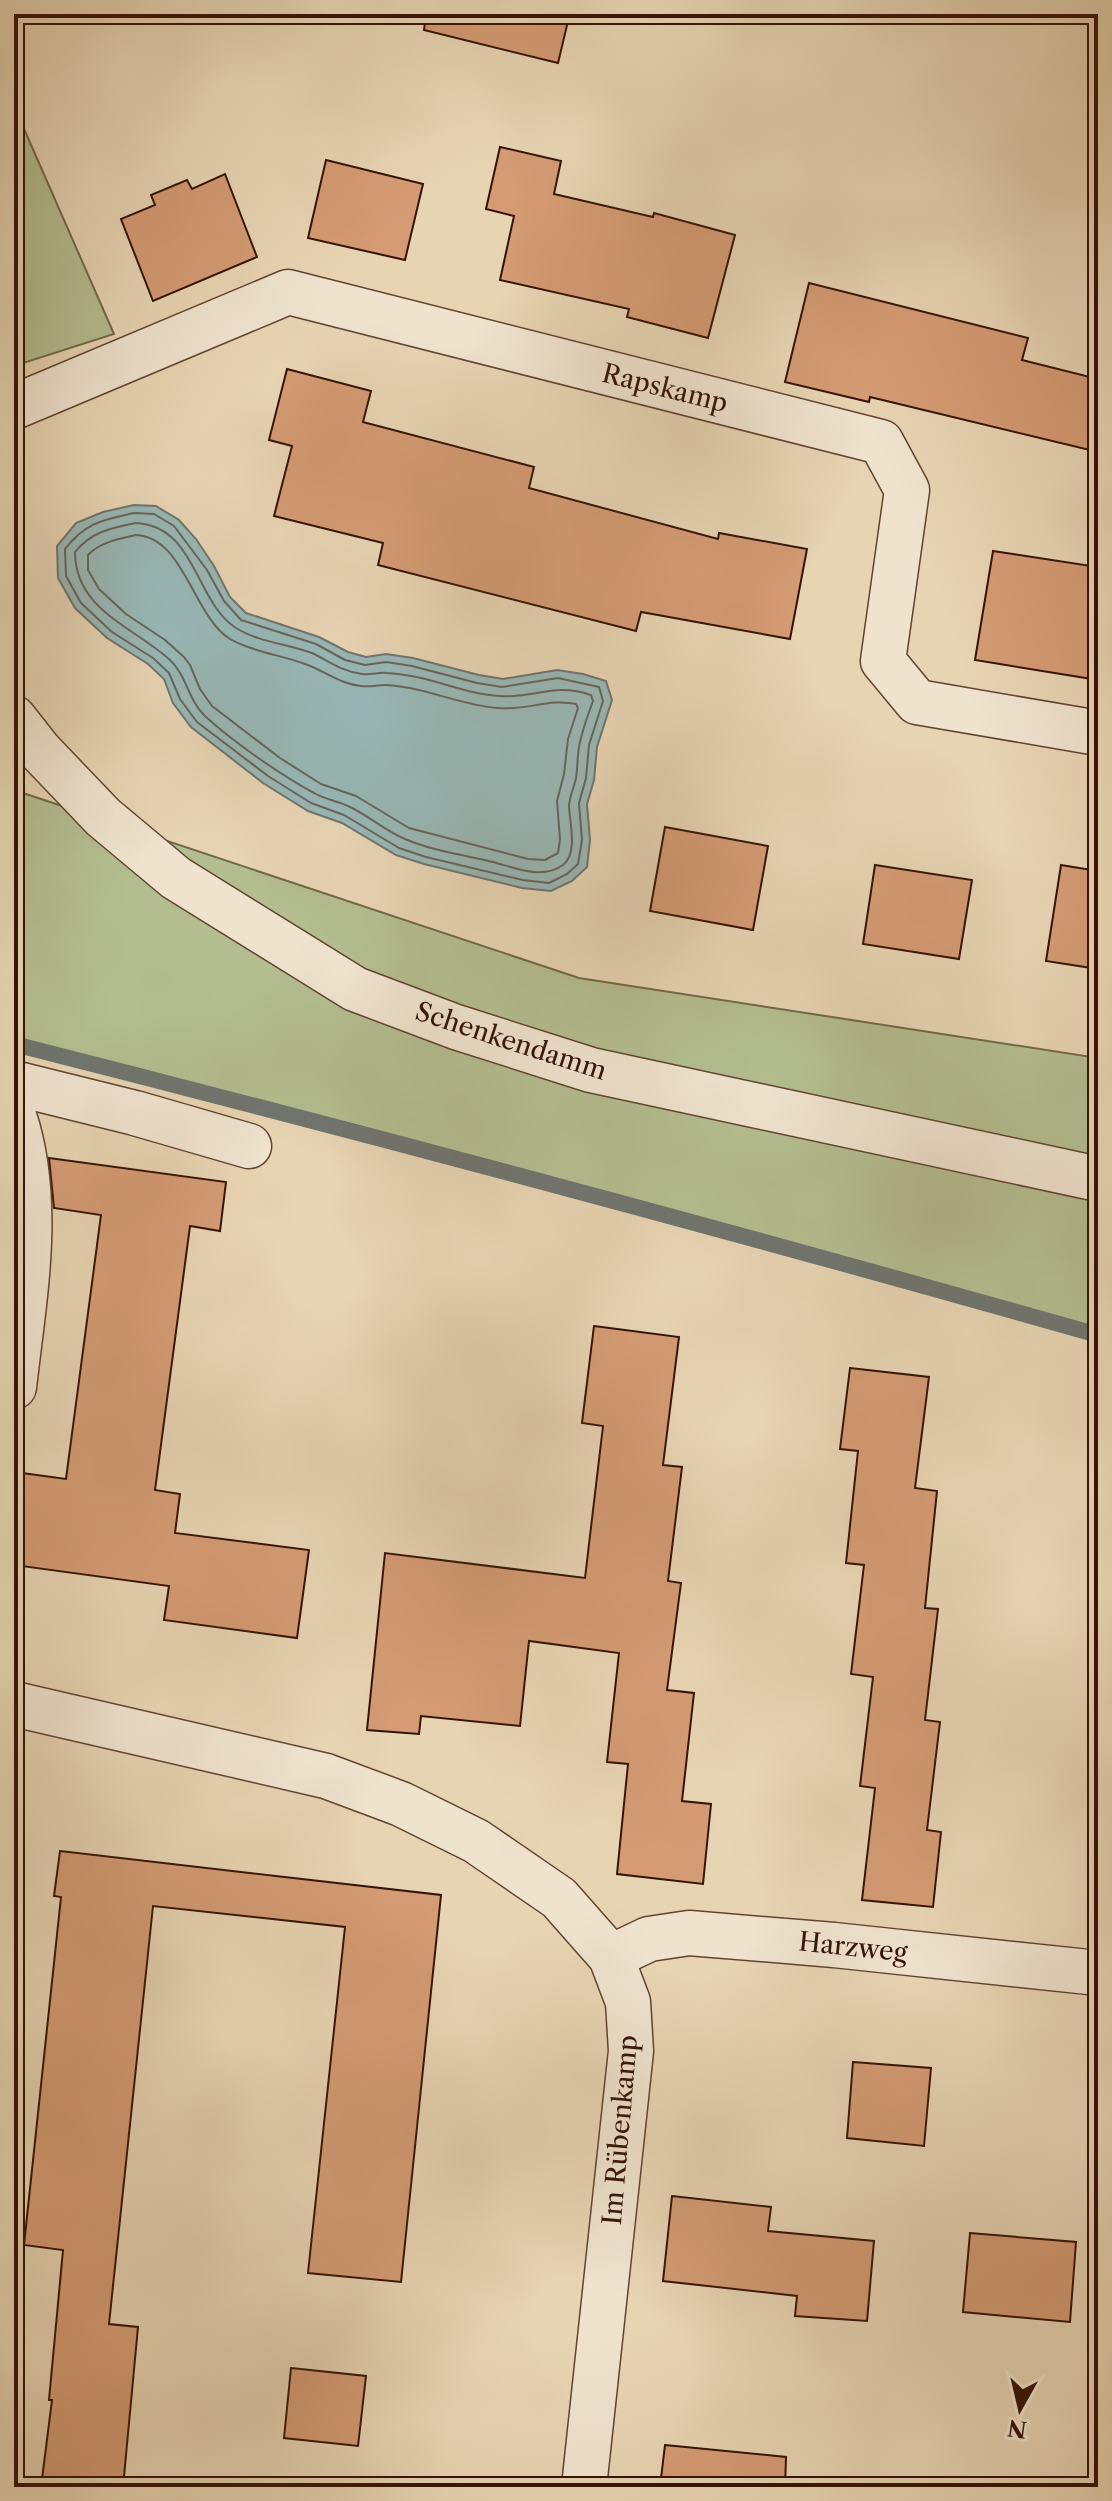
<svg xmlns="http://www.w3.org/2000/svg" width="1112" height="2501" font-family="'Libre Caslon Text',serif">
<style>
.green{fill:#b3bd8f;stroke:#74684a;stroke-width:2}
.water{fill:#98b7b5;stroke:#70756f;stroke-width:2}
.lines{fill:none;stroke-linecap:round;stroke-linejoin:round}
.shore{stroke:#66655d;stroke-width:2}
.stream{stroke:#70756f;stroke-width:16}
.building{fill:#d49b74;stroke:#351305;stroke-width:2}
.minor-casing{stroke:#624330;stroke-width:47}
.tertiary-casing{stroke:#624330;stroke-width:47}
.minor{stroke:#efe3ce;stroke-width:44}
.tertiary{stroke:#efe3ce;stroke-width:44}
.labels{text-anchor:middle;stroke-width:6;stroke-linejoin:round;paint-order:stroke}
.street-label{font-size:26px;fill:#351305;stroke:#efe3ce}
</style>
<rect width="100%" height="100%" fill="#e7d4b3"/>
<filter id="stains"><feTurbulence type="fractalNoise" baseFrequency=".0025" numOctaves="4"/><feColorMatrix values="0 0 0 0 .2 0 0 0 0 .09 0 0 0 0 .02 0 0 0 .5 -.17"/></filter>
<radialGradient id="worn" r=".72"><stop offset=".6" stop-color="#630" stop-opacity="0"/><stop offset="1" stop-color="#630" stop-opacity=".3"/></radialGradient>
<g class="green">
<path d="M14,106l100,228 -100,32z"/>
<path d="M14,790l565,188 519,80v280l-783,-218 -301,-76z"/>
</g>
<path class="water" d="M134,505l22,1 23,14 17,19 18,27 16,31 16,16 73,24 29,15 18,5 20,-3 27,4 66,17 24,4 54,-9 26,4 23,7 6,19 -15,47 -3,33 -7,24 3,36 -3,27 -15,14 -21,10 -29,-3 -98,-24 -28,-9 -54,-32 -34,-12 -45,-28 -72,-56 -18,-24 -9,-24 -16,-15 -41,-26 -32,-30 -17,-30 -1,-32 19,-23 27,-11z"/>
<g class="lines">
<g class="shore">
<path d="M134,513l20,1 20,12 33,44 17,31 17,19 75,24 29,16 20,5 21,-3 26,4 65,17 25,4 56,-9 41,9 4,14 -14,44 -3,33 -7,25 3,37 -4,24 -11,10 -18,9 -26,-3 -97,-23 -27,-9 -55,-33 -33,-12 -43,-27 -71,-54 -17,-23 -11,-26 -16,-15 -41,-26 -31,-29 -15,-27 -1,-27c21,-27 38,-29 69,-36z"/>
<path d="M135,523c61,2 60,79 101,105 22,14 52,16 76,25 17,8 31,19 50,21 9,1 17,-2 25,-1 8,0 16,2 24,3 30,5 59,19 89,20 35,3 53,-14 91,-1l2,6c-5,14 -10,27 -13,41 -3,11 -2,24 -4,36 -2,10 -7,19 -7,29 1,17 9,46 -6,58 -20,15 -48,3 -70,-3 -29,-7 -60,-11 -88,-23 -20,-8 -37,-24 -57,-33 -11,-5 -24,-7 -34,-13 -33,-18 -81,-51 -109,-77 -17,-16 -18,-40 -35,-56 -36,-33 -95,-50 -95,-108 16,-20 36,-24 60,-29z"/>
<path d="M136,535c48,2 57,81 94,104 23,13 51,16 75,25 20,7 35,20 56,22 9,1 16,-1 25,-1 7,0 16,2 24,3 30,6 58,18 88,20 27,3 52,-10 78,-4l2,4 -10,31 -4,35 -7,27 3,38 -2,14 -13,7 -17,-1 -119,-31 -53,-32 -35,-12 -41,-26 -68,-52 -12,-17 -10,-24 -6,-8 -19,-17 -39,-26 -27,-25 -11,-19v-15c12,-13 31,-16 48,-20z"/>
</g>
<path class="stream" d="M14,1044c363,92 724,189 1084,291"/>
</g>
<g class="building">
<path d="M426,14h113l29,7 -10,42 -134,-33z"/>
<path d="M500,147l61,14 -7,33 99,23 1,-4 81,22 -27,103 -81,-21 2,-8 -129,-29 14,-64 -28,-7z"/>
<path d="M326,160l97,24 -18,76 -97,-22z"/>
<path d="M225,174l32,83 -104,44 -32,-82 34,-14 -4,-10 36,-15 5,9z"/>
<path d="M809,283l219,55 -6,22 76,19v73l-228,-55 -1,5 -84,-20z"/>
<path d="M287,369l84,22 -8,31 171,45 -5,21 189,51 1,-6 88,16 -17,90 -149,-27 -5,19 -258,-66 5,-22 -109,-27 18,-70 -23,-6z"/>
<path d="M993,551l105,16v113l-123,-20z"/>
<path d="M665,827l103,19 -15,84 -103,-19z"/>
<path d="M875,865l97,15 -13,79 -96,-15z"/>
<path d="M1061,865l37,6v98l-52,-8z"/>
<path d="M49,1158l177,24 -6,49 -30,-5 -35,264 25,4 -5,39 134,17 -12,88 -133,-18 5,-34 -155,-21v-93l52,7 35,-264 -47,-7z"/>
<path d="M594,1326l85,11 -16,128 19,2 -14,114 13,2 -14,107 27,3 -12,108 29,3 -8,80 -86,-10 11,-110 -21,-2 12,-109 -90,-12 -9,85 -99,-10 -2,18 -52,-4 18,-177 200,25 18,-152 -21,-3z"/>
<path d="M850,1368l79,9 -14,111 22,3 -12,117 13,1 -13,111 15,2 -13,108 14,2 -8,75 -71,-7 13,-112 -15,-2 13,-109 -22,-3 13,-109 -18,-2 12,-112 -18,-2z"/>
<path d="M60,1851l381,44 -40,387 -93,-9 37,-346 -192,-21 -44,418 29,3 -15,160h-82l11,-87h-3l14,-150 -39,-5 37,-348 -7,-1z"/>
<path d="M853,2062l78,6 -7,78 -77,-8z"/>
<path d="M672,2196l99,11 -3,24 106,10 -7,80 -72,-5 2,-20 -134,-15z"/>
<path d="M970,2233l106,9 -6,80 -107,-10z"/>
<path d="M291,2368l75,8 -8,70 -74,-8z"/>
<path d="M665,2445l121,12 -1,30h-125z"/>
</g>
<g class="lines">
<g class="minor-casing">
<g id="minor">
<path d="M14,407l274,-115 593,150 26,48 -24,171 34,41 181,31"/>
<path d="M14,1083l121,30 114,33"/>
<path d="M14,1116c29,87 10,182 0,271"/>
<path d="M14,1704l312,72 75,28 75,37 83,57 52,59 17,45 3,49 -47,436"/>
<path d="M611,1957l38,-18 40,-6 145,12 264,28"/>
</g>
</g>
<g class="tertiary-casing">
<path id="tertiary" d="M14,718l26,33 63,66 73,61 179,111 101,38 135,43 507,109"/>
</g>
<use href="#minor" class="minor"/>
<use href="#tertiary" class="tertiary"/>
</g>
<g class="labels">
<g class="street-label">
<text transform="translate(665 388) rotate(14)" y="9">Rapskamp</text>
<text transform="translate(511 1041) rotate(18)" y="9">Schenkendamm</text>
<text transform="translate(853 1947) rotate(6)" y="9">Harzweg</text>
<text transform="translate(620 2130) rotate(-85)" y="9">Im Rübenkamp</text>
</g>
</g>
<rect width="1112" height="2501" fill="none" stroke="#e7d4b3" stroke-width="48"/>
<rect x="16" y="16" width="1080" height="2469" fill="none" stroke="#351305" stroke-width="4"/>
<rect x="24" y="24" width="1064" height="2453" fill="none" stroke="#351305" stroke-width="2"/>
<g transform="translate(1020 2409) rotate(188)" stroke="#efe3ce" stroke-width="6" paint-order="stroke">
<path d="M0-6L14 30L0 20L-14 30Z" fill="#351305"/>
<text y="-12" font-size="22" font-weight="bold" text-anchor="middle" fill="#351305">N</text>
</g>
<rect width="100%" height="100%" filter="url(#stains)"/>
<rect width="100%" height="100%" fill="url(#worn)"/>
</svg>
